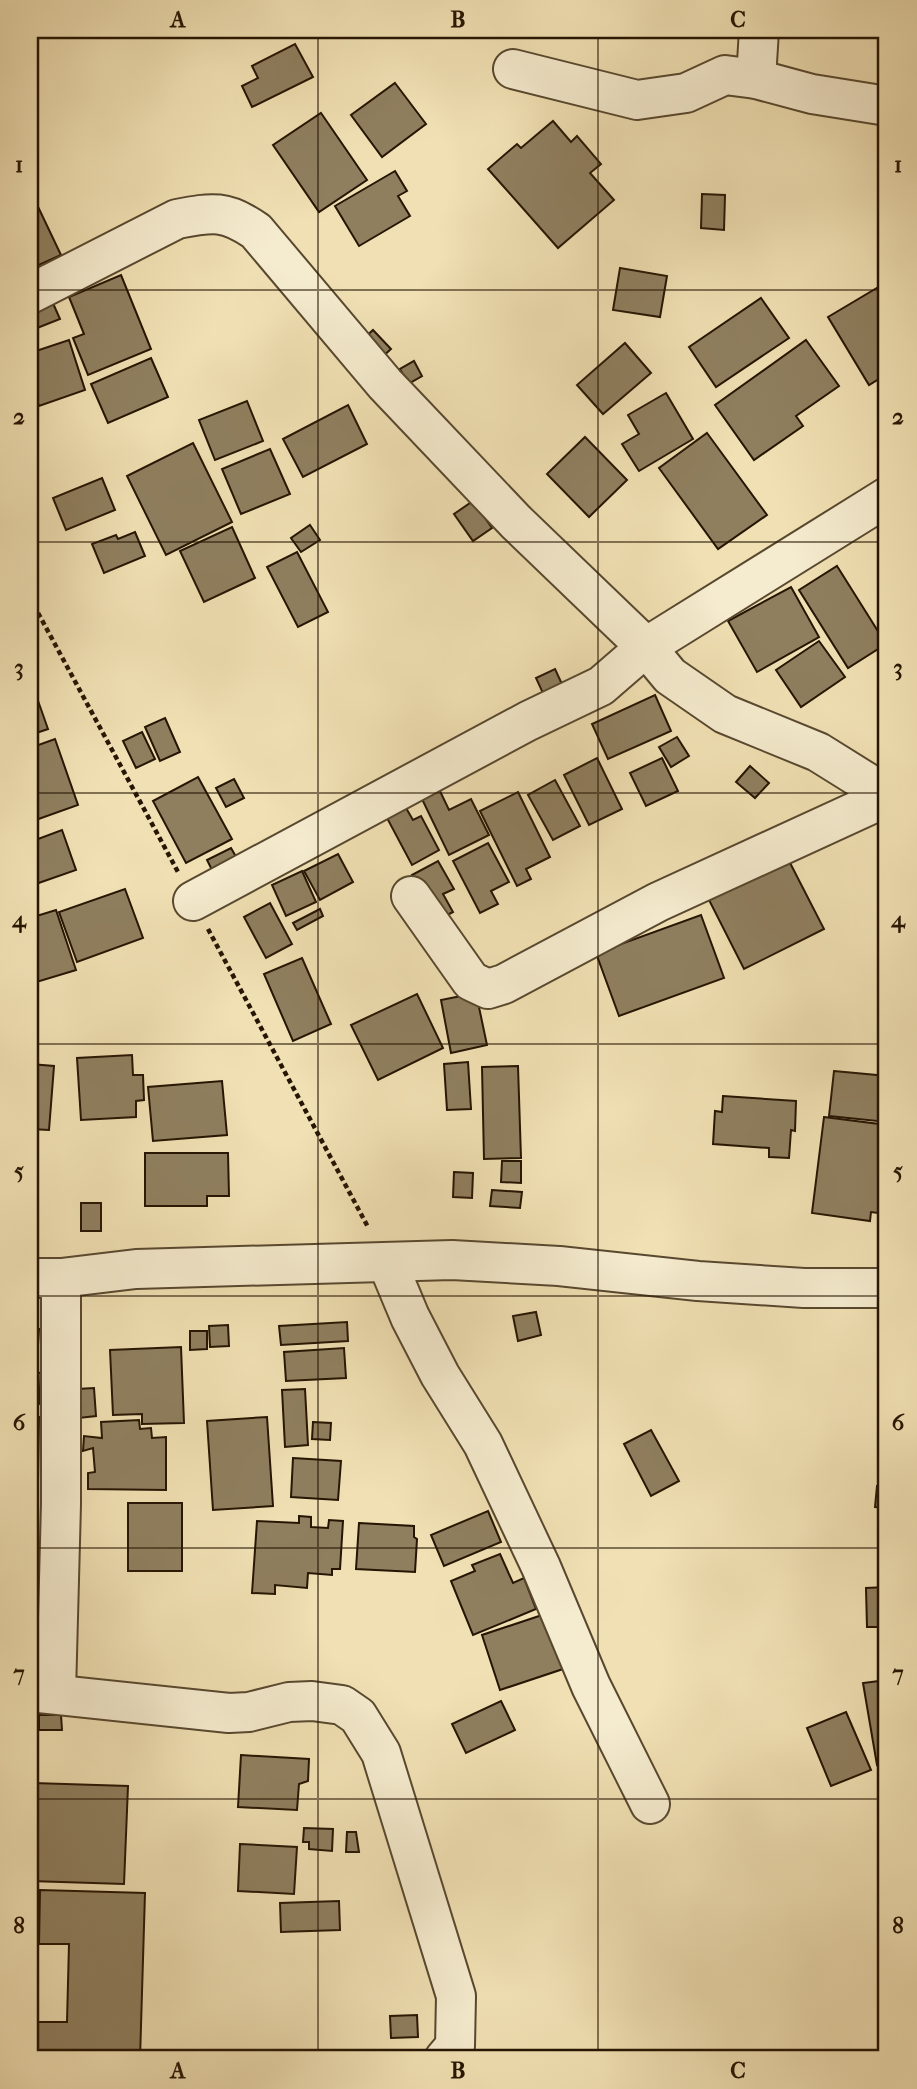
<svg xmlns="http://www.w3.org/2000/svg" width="917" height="2089" font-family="'IM FELL French Canon',serif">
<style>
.building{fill:#8f7f5f;stroke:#261503;stroke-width:2}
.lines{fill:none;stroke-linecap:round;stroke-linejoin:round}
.minor-casing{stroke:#58482f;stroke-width:42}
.path{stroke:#261503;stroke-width:4.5;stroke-dasharray:5 3.5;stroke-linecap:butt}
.minor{stroke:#f5ebce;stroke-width:38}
.grid{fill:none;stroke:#261503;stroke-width:2;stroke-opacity:0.55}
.neatline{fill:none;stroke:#261503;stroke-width:2.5}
.grid-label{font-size:23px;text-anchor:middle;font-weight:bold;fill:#261503}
</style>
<rect width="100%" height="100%" fill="#f0e0b3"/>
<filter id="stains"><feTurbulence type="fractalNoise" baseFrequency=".00286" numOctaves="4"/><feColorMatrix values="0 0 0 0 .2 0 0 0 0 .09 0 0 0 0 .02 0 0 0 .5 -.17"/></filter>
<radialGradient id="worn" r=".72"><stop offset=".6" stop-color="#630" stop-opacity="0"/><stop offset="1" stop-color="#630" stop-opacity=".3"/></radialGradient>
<g class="building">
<path d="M853,30h34v8l-34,-4z"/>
<path d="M295,44l18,33 -61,30 -10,-21 16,-8 -6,-12z"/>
<path d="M395,83l31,41 -44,33 -31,-42z"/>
<path d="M321,113l46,67 -48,32 -46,-67z"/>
<path d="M553,121l18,21 6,-6 24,28 -11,9 24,27 -56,48 -70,-79 29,-25 4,4z"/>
<path d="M395,171l12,20 -9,5 12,20 -51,30 -24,-40z"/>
<path d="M31,192l30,63 -31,14v-76z"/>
<path d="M702,194l23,1 -1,35 -23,-2z"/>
<path d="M620,268l47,8 -7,41 -47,-7z"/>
<path d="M121,275l30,74 -63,26 -15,-37 11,-4 -15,-37z"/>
<path d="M887,282v92l-18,11 -41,-68z"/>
<path d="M761,298l28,40 -73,49 -27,-40z"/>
<path d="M52,301l8,18 -28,11 -2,-20z"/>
<path d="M373,330l18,19 -11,10 -18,-19z"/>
<path d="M69,340l16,50 -46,16 -9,-27v-26z"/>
<path d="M806,340l33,46 -43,30 7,10 -49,34 -39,-55z"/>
<path d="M625,343l26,30 -48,41 -26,-29z"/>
<path d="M151,358l17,39 -60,26 -17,-39z"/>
<path d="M414,361l8,15 -14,8 -8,-15z"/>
<path d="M666,393l27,46 -54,32 -17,-27 17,-10 -11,-19z"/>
<path d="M247,401l16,40 -48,19 -16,-40z"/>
<path d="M348,405l19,39 -64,33 -20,-38z"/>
<path d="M707,433l60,82 -49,34 -59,-81z"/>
<path d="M585,437l42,43 -38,37 -42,-43z"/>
<path d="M193,443l39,79 -66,33 -39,-79z"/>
<path d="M270,449l20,45 -49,20 -19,-45z"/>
<path d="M102,478l13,32 -49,20 -13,-32z"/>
<path d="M473,501l19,27 -19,13 -19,-27z"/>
<path d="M310,525l10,15 -19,12 -10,-14z"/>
<path d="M232,527l23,51 -51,24 -24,-51z"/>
<path d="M135,532l10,24 -41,17 -12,-29 24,-9 2,4z"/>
<path d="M297,552l31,60 -30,15 -31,-60z"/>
<path d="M837,566l49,78 -38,24 -49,-78z"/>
<path d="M791,587l28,50 -62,35 -29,-51z"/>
<path d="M819,641l26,36 -44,30 -25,-37z"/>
<path d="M555,669l12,26 -19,9 -12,-26z"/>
<path d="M30,678l18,51 -18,6z"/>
<path d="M655,695l16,36 -63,28 -16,-35z"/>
<path d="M165,718l15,34 -20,9 -15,-34z"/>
<path d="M142,732l13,27 -19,9 -13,-27z"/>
<path d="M677,737l12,19 -18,11 -12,-20z"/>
<path d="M55,739l23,66 -48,17v-74z"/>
<path d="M597,758l25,51 -33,16 -25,-50z"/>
<path d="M662,758l16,33 -32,15 -16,-33z"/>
<path d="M750,766l19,17 -14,15 -19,-16z"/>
<path d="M198,777l34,62 -46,24 -33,-62z"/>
<path d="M234,779l10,19 -18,9 -10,-19z"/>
<path d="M555,780l25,46 -27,14 -25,-45z"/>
<path d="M439,789l10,21 22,-11 18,36 -40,20 -28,-58z"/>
<path d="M518,792l32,65 -24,12 5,10 -14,7 -37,-75z"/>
<path d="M406,808l7,12 8,-4 18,34 -27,15 -25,-47z"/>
<path d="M62,830l14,40 -46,16v-44z"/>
<path d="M488,843l21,39 -18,9 7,13 -18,9 -27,-52z"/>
<path d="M231,848l11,19 -25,13 -10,-20z"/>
<path d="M338,854l15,28 -33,18 -16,-29z"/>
<path d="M787,857l37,72 -80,40 -36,-71z"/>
<path d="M438,861l16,28 -11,5 10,18 -15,8 -26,-45z"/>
<path d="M302,871l14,31 -30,14 -14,-31z"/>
<path d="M125,889l18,49 -66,24 -18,-50z"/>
<path d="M270,903l22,41 -26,14 -22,-41z"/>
<path d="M320,909l3,7 -26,14 -4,-7z"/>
<path d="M56,910l20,60 -46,14v-66z"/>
<path d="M701,915l23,63 -105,38 -23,-63z"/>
<path d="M302,958l29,66 -38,17 -29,-67z"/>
<path d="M476,993l11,52 -36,8 -10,-53z"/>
<path d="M417,994l26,54 -65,32 -27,-55z"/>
<path d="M132,1055l1,20h10l1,25 -8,1v16l-55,3 -4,-62z"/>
<path d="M468,1062l3,47 -24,1 -3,-46z"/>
<path d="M30,1064l24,2 -5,64 -19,-1z"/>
<path d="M518,1066l3,92 -37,1 -2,-92z"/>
<path d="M834,1071l53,5v46l-58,-6z"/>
<path d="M222,1081l5,54 -74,6 -5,-54z"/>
<path d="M723,1096l73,5 -1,30 -4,-1 -2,28 -20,-1v-9l-56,-4 2,-33 7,1z"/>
<path d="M824,1117l63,8v89l-16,-2 -1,9 -58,-8z"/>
<path d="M145,1153h83l1,43h-22v10h-62z"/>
<path d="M502,1161h19v22l-20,-1z"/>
<path d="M454,1172l19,1 -1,25 -19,-1z"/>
<path d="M492,1190l30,2 -2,16 -30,-2z"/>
<rect x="81" y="1203" width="20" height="28"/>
<path d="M536,1312l5,23 -23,6 -5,-25z"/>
<path d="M347,1322l1,19 -67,4 -2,-19z"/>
<path d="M228,1325l1,21 -19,1 -1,-21z"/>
<path d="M30,1329h9l-1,16h-8z"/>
<path d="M190,1331h17v18l-17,1z"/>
<path d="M181,1347l3,76 -42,1v-10l-29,1 -3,-65z"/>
<path d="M344,1348l2,30 -60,3 -2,-29z"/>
<path d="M30,1372l11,1 -2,31 -9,-1z"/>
<path d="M94,1388l2,28 -17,2 -2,-29z"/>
<path d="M305,1389l3,56 -23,2 -3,-57z"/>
<path d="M30,1416l9,1 -1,63 -8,-1z"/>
<path d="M267,1417l6,89 -60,4 -6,-89z"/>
<path d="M139,1420l1,9 11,-1 1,10 14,-1v53l-78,-1v-16l7,-1 -2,-24 -10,3 1,-15 18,2 -1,-16z"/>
<path d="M313,1422l18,1 -1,17 -18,-1z"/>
<path d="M651,1430l28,51 -28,15 -27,-52z"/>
<path d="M293,1458l48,3 -3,39 -47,-3z"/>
<path d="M877,1486h10v22l-12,-1z"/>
<rect x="128" y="1503" width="54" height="68"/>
<path d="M488,1511l13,31 -57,24 -13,-31z"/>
<path d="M299,1516l12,1v10l17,1 1,-8 14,1 -3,48h-8v6l-24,-2 -1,15 -32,-3v9l-23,-1 5,-72 42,2z"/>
<path d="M359,1523l55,3v11l3,2 -2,33 -59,-3z"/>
<path d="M500,1554l13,29 11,-5 12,31 -63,26 -22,-54 24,-10 -3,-6z"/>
<path d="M887,1587v40h-20l-1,-39z"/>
<path d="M548,1613l18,55 -66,22 -18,-55z"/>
<path d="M887,1680v83l-10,2 -14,-82z"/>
<path d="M501,1701l14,29 -49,23 -14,-29z"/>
<path d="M846,1712l25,58 -40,16 -24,-58z"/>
<path d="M39,1715h22l1,15h-23z"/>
<path d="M241,1755l68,4 -1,22 -9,3 -2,26 -59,-3z"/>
<path d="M33,1783l95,3 -4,98 -94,-3z"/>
<path d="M304,1828l29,1 -1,22 -23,-2v-7h-6z"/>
<path d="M347,1832h9l3,20h-13z"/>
<path d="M240,1844l57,3 -3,47 -56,-3z"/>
<path d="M40,1890l105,3 -5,166h-104l1,-37h30l2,-78h-30z"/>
<path d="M339,1901l1,29 -59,2 -1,-29z"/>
<path d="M417,2015l1,22 -27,1 -1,-22z"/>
</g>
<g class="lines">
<g class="minor-casing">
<g id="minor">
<path d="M513,69l124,31 49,-7 39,-18 31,4 56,15 75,12"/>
<path d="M756,79l3,-49"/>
<path d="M30,294l147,-75c36,-7 49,-9 79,12l129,153 131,138 130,125 24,29 55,38 93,38 69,43"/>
<path d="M411,896l60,85 17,8 16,-5 154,-82 229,-105"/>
<path d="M193,901l335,-180 73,-35 45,-39 241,-150"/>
<path d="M387,1262l23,55 30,58 43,69 58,123 50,119 59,118"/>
<path d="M30,1278h31l75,-9 316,-9 107,6 139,15 106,7h83"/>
<path d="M30,1692l199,21 20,-1 40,-10 23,-1 30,4 16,11 23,37 75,243 -1,50 -11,13"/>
<path d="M56,1693l5,-189v-226"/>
</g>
</g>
<g class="path">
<path d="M30,598l148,274"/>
<path d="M208,929l160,298"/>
</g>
<use href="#minor" class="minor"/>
</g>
<path class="grid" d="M318,30v2029M598,30v2029M30,290h857M30,542h857M30,793h857M30,1044h857M30,1296h857M30,1548h857M30,1799h857"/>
<rect width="917" height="2089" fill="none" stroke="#f0e0b3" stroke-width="77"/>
<rect x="38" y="38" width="840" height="2012" class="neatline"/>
<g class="grid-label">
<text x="178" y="27">A</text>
<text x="458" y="27">B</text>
<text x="738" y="27">C</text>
<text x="19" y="172">1</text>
<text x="898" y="172">1</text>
<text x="19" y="424">2</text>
<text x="898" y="424">2</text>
<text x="19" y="675">3</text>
<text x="898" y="675">3</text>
<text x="19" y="927">4</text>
<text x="898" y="927">4</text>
<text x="19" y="1178">5</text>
<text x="898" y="1178">5</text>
<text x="19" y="1430">6</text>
<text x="898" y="1430">6</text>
<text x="19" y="1681">7</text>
<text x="898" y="1681">7</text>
<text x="19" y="1933">8</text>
<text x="898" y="1933">8</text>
<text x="178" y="2078">A</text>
<text x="458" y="2078">B</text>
<text x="738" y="2078">C</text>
</g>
<rect width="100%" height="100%" filter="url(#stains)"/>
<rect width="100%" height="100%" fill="url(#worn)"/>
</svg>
